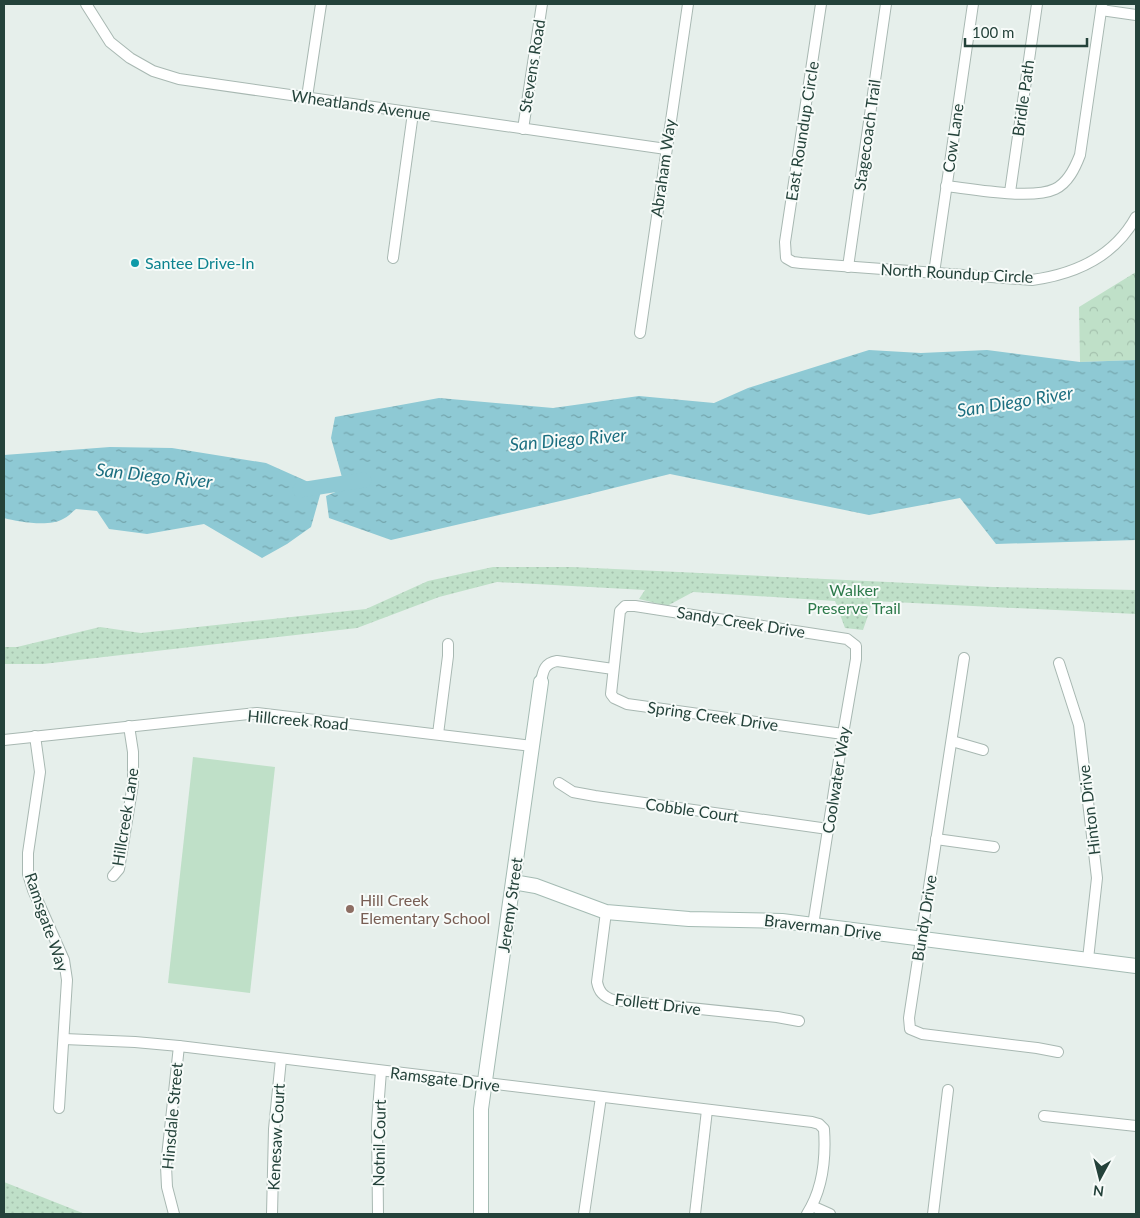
<svg xmlns="http://www.w3.org/2000/svg" width="1140" height="1218" font-family="Lato,sans-serif">
<style>
.grass{fill:url(#grass-dots)}
.forest{fill:url(#forest-crowns)}
.pitch{fill:#bfe0c8}
.water{fill:url(#water-ripples)}
.lines{fill:none;stroke-linecap:round;stroke-linejoin:round}
.river{stroke:#8ec9d4;stroke-width:15}
.street-casing{stroke:#a8b8b2;stroke-width:12}
.secondary-casing{stroke:#a4bbb3;stroke-width:16}
.street{stroke:#fff;stroke-width:10}
.secondary{stroke:#fff;stroke-width:14}
.culture-dot{fill:#0f9aa8;stroke:#f7fbf9;stroke-width:2}
.education-dot{fill:#8d6e63;stroke:#f7fbf9;stroke-width:2}
.labels{text-anchor:middle;stroke-width:4;stroke-linejoin:round;paint-order:stroke}
.street-label{font-size:16px;fill:#24423a;stroke:#f7fbf9}
.culture-label{font-size:16px;fill:#0d838f;stroke:#f7fbf9;text-anchor:start}
.park-label{font-size:16px;fill:#2d7a4b;stroke:#f7fbf9}
.education-label{font-size:16px;fill:#785e54;stroke:#f7fbf9;text-anchor:start}
.water-label{font-size:18px;font-style:italic;fill:#1c6f80;stroke:#f7fbf9}
</style>
<defs>
<pattern id="grass-dots" width="8" height="8" patternUnits="userSpaceOnUse" patternTransform="scale(1.25)"><rect width="8" height="8" fill="#bfe0c8"/><path d="M2 2h.1M6 6h.1" fill="none" stroke="#a4c1ad" stroke-width="1.8" stroke-linecap="round"/></pattern>
<pattern id="forest-crowns" width="20" height="18" patternUnits="userSpaceOnUse" patternTransform="scale(1.25)"><rect width="20" height="18" fill="#bfe0c8"/><path d="M2 6a3 3 0 1 1 6 0M12 15a3 3 0 1 1 6 0" fill="none" stroke="#a4c1ad"/></pattern>
<pattern id="water-ripples" width="26" height="14" patternUnits="userSpaceOnUse" patternTransform="scale(1.25)"><rect width="26" height="14" fill="#8ec9d4"/><path d="M2 4q2-2 4 0t4 0M15 11q2-2 4 0t4 0" fill="none" stroke="#74a5ad"/></pattern>
</defs>
<rect width="100%" height="100%" fill="#e6efeb"/>
<g class="grass">
<path d="M493,567h79l421,20 143,3v24l-263,-13 -10,29 -18,-2 -10,-27 -142,-9 -26,14 -28,-7 6,-9 -148,-8 -58,15 -82,31 -314,36h-39v-17h13l83,-20 41,6 225,-24 62,-28z"/>
<path d="M4,1182l81,32h-81z"/>
</g>
<path class="forest" d="M1136,272v88l-56,2 -1,-55z"/>
<path class="pitch" d="M193,757l82,10 -25,226 -82,-10z"/>
<g class="water">
<path d="M869,350l52,3 66,-3 93,12 56,-2v180l-140,4 -36,-46 -91,17 -199,-41 -101,25 -178,41 -62,-22 -3,-22 19,-8 -14,-50 4,-21 104,-19 114,10 86,-12 75,7 34,-15z"/>
<path d="M110,447l62,1 94,15 56,25 -11,39 -24,17 -25,14 -58,-34 -57,10 -38,-5 -12,-18 -21,-2c-4,3 -8,8 -13,10 -13,8 -45,3 -59,-1v-63z"/>
</g>
<g class="lines">
<path class="river" d="M300,490l64,-10"/>
<g class="street-casing">
<g id="street">
<path d="M86,4l24,38 20,16 23,13 26,8 487,70"/>
<path d="M821,4l-36,238 1,16 7,4 8,1 231,17c44,-6 82,-23 104,-63"/>
<path d="M1101,10l35,5"/>
<path d="M307,97l14,-93"/>
<path d="M523,129l19,-125"/>
<path d="M946,186c26,3 86,14 109,3 13,-6 20,-21 25,-34l22,-151"/>
<path d="M1010,192l27,-188"/>
<path d="M393,258l20,-145"/>
<path d="M848,267l38,-263"/>
<path d="M934,273l39,-269"/>
<path d="M640,333l48,-329"/>
<path d="M964,658l-55,360 1,11 12,5 115,14 21,4"/>
<path d="M1059,663l20,62 18,153 -9,81"/>
<path d="M541,682c2,-12 4,-19 16,-21l56,8"/>
<path d="M438,734l10,-78v-12"/>
<path d="M35,736l5,36 -12,81v21l5,16 31,70 3,20 -8,128"/>
<path d="M4,740l253,-27 275,33"/>
<path d="M952,741l31,9"/>
<path d="M559,783l14,9 22,4 233,33"/>
<path d="M936,839l58,8"/>
<path d="M113,876l6,-7 14,-85v-32l-4,-26"/>
<path d="M606,912l-9,70c2,10 6,14 16,18l164,17 22,4"/>
<path d="M813,925l30,-191 13,-75v-13l-9,-7 -212,-33h-10l-5,5 -9,83 3,4 13,6 216,30"/>
<path d="M64,1039l71,3 44,4 633,76 7,2 5,5c2,29 -1,60 -17,85"/>
<path d="M1044,1116l92,10"/>
<path d="M812,1206l18,8"/>
<path d="M174,1214l-7,-27 -1,-21 13,-120"/>
<path d="M272,1214l2,-85 7,-70"/>
<path d="M378,1214l-1,-91 4,-52"/>
<path d="M584,1214l17,-117"/>
<path d="M695,1214l12,-104"/>
<path d="M933,1214l15,-124"/>
</g>
</g>
<g class="secondary-casing">
<g id="secondary">
<path d="M513,882l23,4 70,26 83,7 93,2 354,45"/>
<path d="M481,1214v-105l60,-427"/>
</g>
</g>
<use href="#street" class="street"/>
<use href="#secondary" class="secondary"/>
</g>
<circle class="culture-dot" cx="135" cy="263" r="5"/>
<circle class="education-dot" cx="350" cy="909" r="5"/>
<g class="labels">
<g class="street-label">
<text transform="translate(532 66) rotate(-81)" y="6">Stevens Road</text>
<text transform="translate(1023 98) rotate(-82)" y="6">Bridle Path</text>
<text transform="translate(361 105) rotate(8)" y="6">Wheatlands Avenue</text>
<text transform="translate(802 131) rotate(-81)" y="6">East Roundup Circle</text>
<text transform="translate(867 135) rotate(-82)" y="6">Stagecoach Trail</text>
<text transform="translate(953 138) rotate(-82)" y="6">Cow Lane</text>
<text transform="translate(663 168) rotate(-82)" y="6">Abraham Way</text>
<text transform="translate(957 273) rotate(3)" y="6">North Roundup Circle</text>
<text transform="translate(741 622) rotate(9)" y="6">Sandy Creek Drive</text>
<text transform="translate(713 716) rotate(8)" y="6">Spring Creek Drive</text>
<text transform="translate(298 720) rotate(5)" y="6">Hillcreek Road</text>
<text transform="translate(836 780) rotate(-81)" y="6">Coolwater Way</text>
<text transform="translate(692 810) rotate(8)" y="6">Cobble Court</text>
<text transform="translate(1089 810) rotate(-97)" y="6">Hinton Drive</text>
<text transform="translate(125 817) rotate(-81)" y="6">Hillcreek Lane</text>
<text transform="translate(510 905) rotate(-82)" y="6">Jeremy Street</text>
<text transform="translate(924 918) rotate(-81)" y="6">Bundy Drive</text>
<text transform="translate(47 922) rotate(71)" y="6">Ramsgate Way</text>
<text transform="translate(823 927) rotate(7)" y="6">Braverman Drive</text>
<text transform="translate(658 1004) rotate(7)" y="6">Follett Drive</text>
<text transform="translate(445 1079) rotate(7)" y="6">Ramsgate Drive</text>
<text transform="translate(172 1116) rotate(-85)" y="6">Hinsdale Street</text>
<text transform="translate(276 1137) rotate(-87)" y="6">Kenesaw Court</text>
<text transform="translate(379 1143) rotate(-89)" y="6">Notnil Court</text>
</g>
<g class="culture-label">
<text x="145" y="269">Santee Drive-In</text>
</g>
<g class="park-label">
<text x="854" y="596">Walker<tspan x="854" dy="18">Preserve Trail</tspan></text>
</g>
<g class="education-label">
<text x="360" y="906">Hill Creek<tspan x="360" dy="18">Elementary School</tspan></text>
</g>
<g class="water-label">
<text transform="translate(1015 402) rotate(-9)" y="6">San Diego River</text>
<text transform="translate(568 440) rotate(-5)" y="6">San Diego River</text>
<text transform="translate(154 476) rotate(6)" y="6">San Diego River</text>
</g>
</g>
<rect width="1140" height="1218" fill="none" stroke="#24423a" stroke-width="10"/>
<g transform="translate(1100 1178) rotate(187)" stroke="#f7fbf9" stroke-width="4" paint-order="stroke">
<path d="M0-4L9 19L0 12L-9 19Z" fill="#24423a"/>
<text y="-8" font-size="14" font-weight="bold" text-anchor="middle" fill="#24423a">N</text>
</g>
<path d="M965 38v8h122v-8" fill="none" stroke="#24423a" stroke-width="2.5"/>
<text x="972" y="38" font-size="15" fill="#24423a" stroke="#f7fbf9" stroke-width="4" paint-order="stroke">100 m</text>
</svg>
